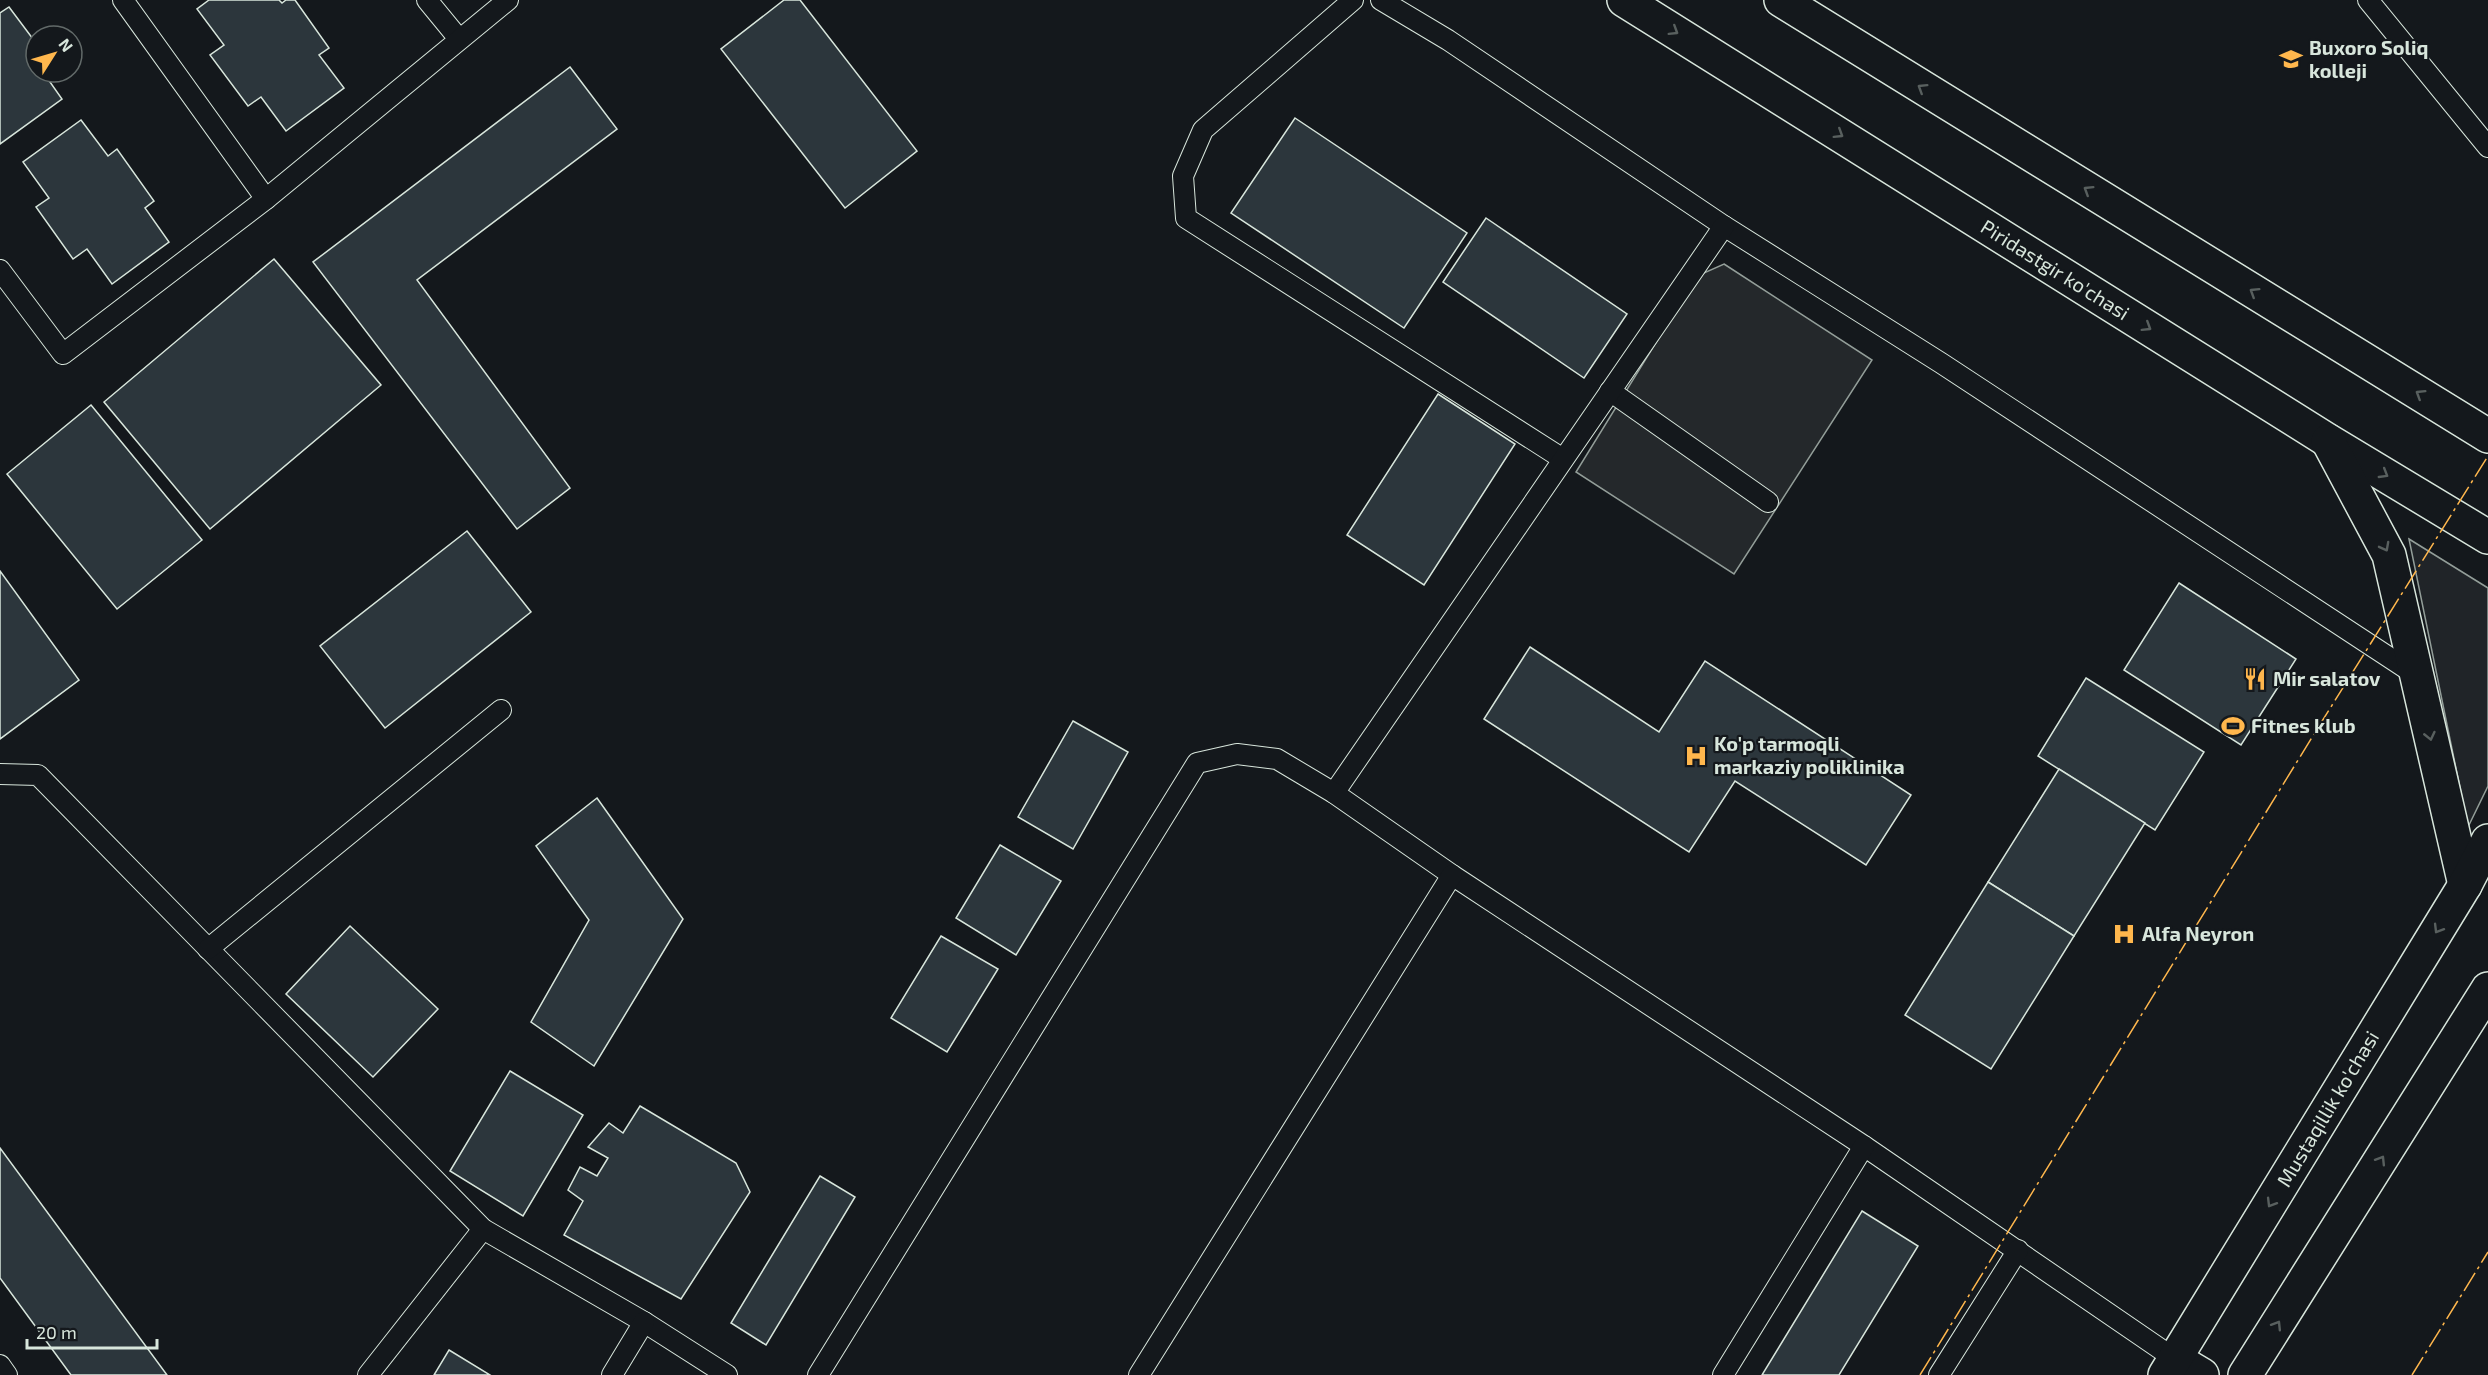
<svg xmlns="http://www.w3.org/2000/svg" width="2488" height="1375" font-family="'Exo 2',sans-serif">
<style>
.green{fill:#202428;stroke:#939e99;stroke-width:1.5}
.parking{fill:#24282b;stroke:#939e99;stroke-width:1.5}
.building{fill:#2c363c;stroke:#d8e6dc;stroke-width:1.5}
.lines{fill:none;stroke-linecap:round;stroke-linejoin:round}
.service-casing{stroke:#d8e6dc;stroke-width:22}
.secondary-casing{stroke:#d8e6dc;stroke-width:36}
.service{stroke:#14181c;stroke-width:20}
.secondary{stroke:#14181c;stroke-width:33}
.power{stroke:#ffb74d;stroke-width:1.5;stroke-dasharray:21 4.5 3 4.5;stroke-linecap:butt}
.oneway{stroke:#59605f}
.labels{text-anchor:middle;stroke-width:4.5;stroke-linejoin:round;paint-order:stroke}
.poi-label{font-size:20px;font-weight:bold;fill:#d8e6dc;stroke:#14181c;text-anchor:start}
.street-label{font-size:20px;fill:#d8e6dc;stroke:#14181c}
</style>
<rect width="100%" height="100%" fill="#14181c"/>
<path class="green" d="M2409,539l79,49v198l-20,41z"/>
<path class="parking" d="M1724,264l148,96 -138,214 -158,-102 121,-196z"/>
<g class="building">
<path d="M209,0h70l3,3 4,-3h9l34,48 -10,7 25,33 -58,43 -25,-34 -13,9 -38,-51 14,-10 -27,-36z"/>
<path d="M784,0h16l117,151 -72,57 -124,-159z"/>
<path d="M9,7l27,36v29h7l19,27 -62,45v-131z"/>
<path d="M570,67l47,62 -200,151 153,208 -53,41 -204,-267z"/>
<path d="M1295,118l172,115 -63,95 -173,-115z"/>
<path d="M81,120l27,36 9,-7 37,52 -9,7 24,34 -57,42 -25,-35 -14,10 -37,-52 13,-9 -26,-36z"/>
<path d="M1486,218l141,96 -43,64 -141,-96z"/>
<path d="M274,259l107,126 -171,144 -106,-127z"/>
<path d="M1438,394l77,50 -91,141 -77,-50z"/>
<path d="M91,405l111,135 -85,69 -110,-135z"/>
<path d="M467,531l64,81 -146,116 -65,-82z"/>
<path d="M0,571l79,109 -79,59z"/>
<path d="M2179,583l117,76 -55,86 -117,-75z"/>
<path d="M1530,647l129,85 46,-71 206,134 -45,70 -131,-84 -46,71 -205,-133z"/>
<path d="M2086,678l118,74 -49,78 -117,-74z"/>
<path d="M1073,721l55,31 -55,97 -55,-32z"/>
<path d="M2059,769l86,54 -71,113 -86,-54z"/>
<path d="M597,798l86,121 -89,147 -63,-44 58,-102 -53,-74z"/>
<path d="M1000,845l61,36 -45,74 -60,-37z"/>
<path d="M1988,882l86,54 -83,133 -86,-54z"/>
<path d="M350,926l88,83 -65,68 -87,-83z"/>
<path d="M941,936l57,33 -51,83 -56,-34z"/>
<path d="M510,1071l73,44 -60,101 -73,-45z"/>
<path d="M640,1106l96,57 14,29 -69,107 -117,-64 19,-34 -15,-11 12,-23 17,9 11,-18 -20,-11 21,-24 14,10z"/>
<path d="M0,1148l167,227h-96l-71,-97z"/>
<path d="M820,1176l35,21 -89,148 -35,-22z"/>
<path d="M1862,1211l56,35 -79,129h-77z"/>
<path d="M449,1350l41,25h-56z"/>
</g>
<g class="lines">
<g class="service-casing">
<g id="service">
<path d="M123,0l143,199"/>
<path d="M427,0l32,39"/>
<path d="M1353,0l-150,130 -20,46 3,42 377,241"/>
<path d="M1381,0l67,40 276,186 217,137 475,312"/>
<path d="M2368,0l120,147"/>
<path d="M0,270l63,84 203,-155 242,-199"/>
<path d="M1610,391l158,111"/>
<path d="M0,774l38,1 445,454 161,93 83,53"/>
<path d="M1334,793l390,-567"/>
<path d="M208,949l293,-239"/>
<path d="M0,1365l7,10"/>
<path d="M368,1375l115,-146"/>
<path d="M612,1375l32,-53"/>
<path d="M818,1375l379,-612 40,-9 40,5 57,34 118,82 412,271 311,213"/>
<path d="M1139,1375l313,-500"/>
<path d="M1723,1375l141,-229"/>
<path d="M1939,1375l79,-125"/>
</g>
</g>
<g class="secondary-casing">
<g id="secondary">
<path d="M1624,0l703,440 161,97"/>
<path d="M1781,0l707,436"/>
<path d="M2328,441l61,114 76,330"/>
<path d="M2175,1359l27,16"/>
<path d="M2165,1375l300,-490 23,-44"/>
<path d="M2245,1375l243,-386"/>
</g>
</g>
<use href="#service" class="service"/>
<use href="#secondary" class="secondary"/>
<g class="power">
<path d="M1920,1375l399,-649 169,-270"/>
<path d="M2412,1375l76,-123"/>
</g>
</g>
<defs><path id="oneway-chevron" d="M-2-3.5L2.5 0L-2 3.5" fill="none" stroke-width="1.6" stroke-linecap="round" stroke-linejoin="round" transform="scale(1.5)"/></defs>
<g class="oneway">
<use href="#oneway-chevron" transform="translate(1674 31) rotate(32)"/>
<use href="#oneway-chevron" transform="translate(1922 88) rotate(-148)"/>
<use href="#oneway-chevron" transform="translate(1839 134) rotate(32)"/>
<use href="#oneway-chevron" transform="translate(2088 190) rotate(-148)"/>
<use href="#oneway-chevron" transform="translate(2254 292) rotate(-148)"/>
<use href="#oneway-chevron" transform="translate(2147 327) rotate(32)"/>
<use href="#oneway-chevron" transform="translate(2420 394) rotate(-148)"/>
<use href="#oneway-chevron" transform="translate(2384 474) rotate(31)"/>
<use href="#oneway-chevron" transform="translate(2385 547) rotate(62)"/>
<use href="#oneway-chevron" transform="translate(2430 736) rotate(77)"/>
<use href="#oneway-chevron" transform="translate(2438 929) rotate(121)"/>
<use href="#oneway-chevron" transform="translate(2381 1160) rotate(-58)"/>
<use href="#oneway-chevron" transform="translate(2271 1203) rotate(121)"/>
<use href="#oneway-chevron" transform="translate(2277 1325) rotate(-58)"/>
</g>
<defs>
<g id="university-bare" transform="scale(1.8)"><path d="M0-5L7-2L0 1L-7-2ZM-4 1L0 2.5L4 1V4Q0 6-4 4Z" fill="#ffb74d" stroke="#14181c" stroke-width="2.5" paint-order="stroke"/></g>
<g id="restaurant-bare" transform="scale(1.8)"><path d="M-5-6h1v4h1v-4h1v4h1v-4h1v5L-1.5 .5V6h-2V.5L-5-1ZM5-6V6H3V1.5H1.5Q1.5-4 5-6Z" fill="#ffb74d" stroke="#14181c" stroke-width="2.5" paint-order="stroke"/></g>
<g id="stadium-bare" transform="scale(1.8)"><path d="M0-5a6.5 5 0 1 0 0 10a6.5 5 0 1 0 0-10ZM-3.5-1.8h7v3.6h-7Z" fill="#ffb74d" stroke="#14181c" stroke-width="2.5" paint-order="stroke"/></g>
<g id="hospital-bare" transform="scale(1.8)"><path d="M-5-5h3v3.5h4V-5h3V5h-3V1.5h-4V5h-3Z" fill="#ffb74d" stroke="#14181c" stroke-width="2.5" paint-order="stroke"/></g>
</defs>
<g fill-rule="evenodd">
<use href="#university-bare" x="2291" y="59"/>
<use href="#restaurant-bare" x="2255" y="679"/>
<use href="#stadium-bare" x="2233" y="726"/>
<use href="#hospital-bare" x="1696" y="756"/>
<use href="#hospital-bare" x="2124" y="934"/>
</g>
<g class="labels">
<g class="poi-label">
<text x="2309" y="55">Buxoro Soliq<tspan x="2309" dy="23">kolleji</tspan></text>
<text x="2273" y="686">Mir salatov</text>
<text x="2251" y="733">Fitnes klub</text>
<text x="1714" y="751">Ko'p tarmoqli<tspan x="1714" dy="23">markaziy poliklinika</tspan></text>
<text x="2142" y="941">Alfa Neyron</text>
</g>
<g class="street-label">
<text transform="translate(2055 270) rotate(32)" y="7">Piridastgir ko'chasi</text>
<text transform="translate(2328 1109) rotate(-59)" y="7">Mustaqillik ko'chasi</text>
</g>
</g>
<g transform="translate(54 54) rotate(53)"><circle r="28" fill="#14181c" stroke="#626a69" stroke-width="1.5"/>
<path d="M0-4.5L10 22L0 15L-10 22Z" fill="#ffb74d"/>
<text y="-9" font-size="16" font-weight="bold" text-anchor="middle" fill="#d8e6dc">N</text>
</g>
<path d="M27 1339v9h130v-9" fill="none" stroke="#d8e6dc" stroke-width="3"/>
<text x="36" y="1339" font-size="18" fill="#d8e6dc" stroke="#14181c" stroke-width="4.5" paint-order="stroke">20 m</text>
</svg>
